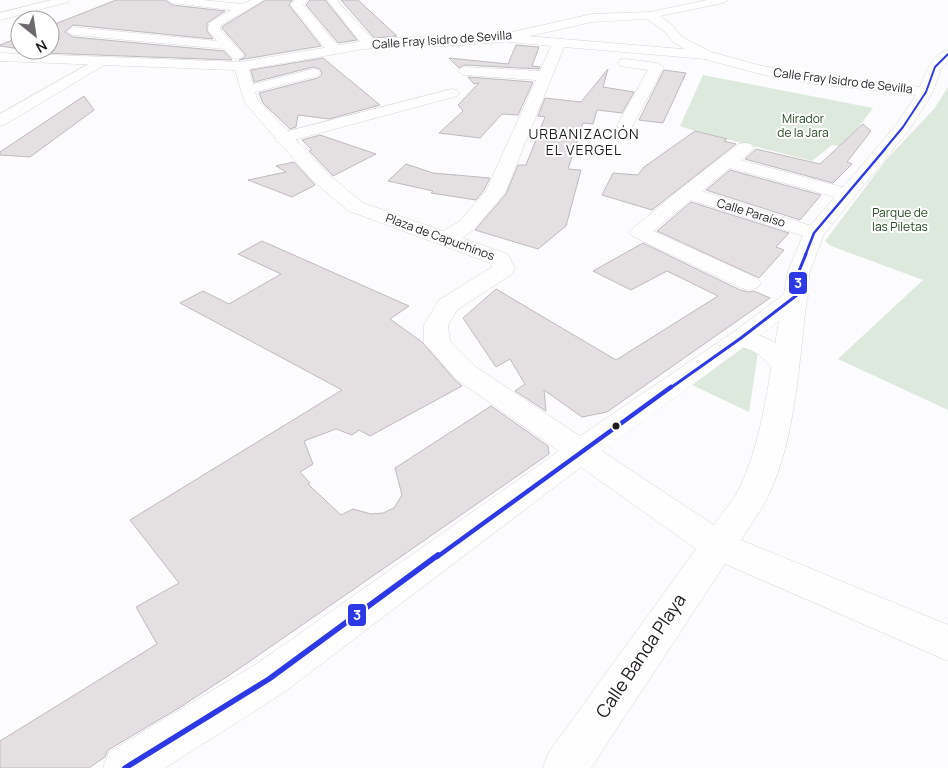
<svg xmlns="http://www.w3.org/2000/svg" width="948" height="768" font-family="Manrope,sans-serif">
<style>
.green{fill:#dee9dd}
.building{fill:#e4e0e2;stroke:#bebabd}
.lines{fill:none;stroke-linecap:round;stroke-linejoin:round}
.street-casing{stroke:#d7d5d9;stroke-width:1}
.secondary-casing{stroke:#d7d5d9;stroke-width:1}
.street{fill:#fffeff;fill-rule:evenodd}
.secondary{fill:#fffeff;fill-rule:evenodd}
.bus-1-far4-casing{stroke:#fff;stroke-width:4}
.bus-1-far3-casing{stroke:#fff;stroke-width:5}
.bus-1-far2-casing{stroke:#fff;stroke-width:6}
.bus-1-far1-casing{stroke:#fff;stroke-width:8}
.bus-1-casing{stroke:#fff;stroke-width:9}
.bus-1-far4{stroke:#2d39e6;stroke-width:2}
.bus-1-far3{stroke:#2d39e6;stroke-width:2.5}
.bus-1-far2{stroke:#2d39e6;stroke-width:3}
.bus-1-far1{stroke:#2d39e6;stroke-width:4.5}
.bus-1{stroke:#2d39e6;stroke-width:5.5}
.bus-dot{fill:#1e1c22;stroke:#fff;stroke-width:2}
.labels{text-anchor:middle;stroke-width:4;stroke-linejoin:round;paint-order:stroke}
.far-street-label{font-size:12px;fill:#1e1c22;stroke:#fff}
.far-park-label{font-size:12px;fill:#254b22;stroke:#fff}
.far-neighbourhood-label{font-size:14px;letter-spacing:1px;fill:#1e1c22;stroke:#fff}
.near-street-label{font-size:18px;fill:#1e1c22;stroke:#fff}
.line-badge{stroke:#fff;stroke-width:2}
.badge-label{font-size:14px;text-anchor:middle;font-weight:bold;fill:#fff}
</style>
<rect width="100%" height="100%" fill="#fcfbfd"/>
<g class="green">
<path d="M703,75l170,33 -29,39 -12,-2 -20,16 -117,-30 -15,-5z"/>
<path d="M948,87v323l-110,-51 85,-79 -92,-34 -6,-5 61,-81 48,-51z"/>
<path d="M749,346l9,6 -9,60 -57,-27 51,-37z"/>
</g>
<g class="building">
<path d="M116,0h49l7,5 53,6 -18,12v8l6,8 -140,-14 -8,7 8,5 151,14 8,9 -189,-7 -17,-3h24v-24z"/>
<path d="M266,0h26l-3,5 32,41 -82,14 6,-3v-3l-23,-26 1,-2z"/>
<path d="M310,0h15l32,40 -19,3 -32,-38z"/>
<path d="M341,0h17l39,36 -23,2z"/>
<path d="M20,37v12l-20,-3v-1z"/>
<path d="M516,45l23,2 -7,19 8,1 -1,2 -75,-4 -5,3 -10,-10 59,6z"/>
<path d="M323,58l57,47 -51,14 -31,-4 -2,12 -6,2 -27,-26 -4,-10 59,-15 4,-4 -2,-5 -7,-2 -59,15 -3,-12z"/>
<path d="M608,69l-5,18 31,5 -12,21 -25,-3 -4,14 -10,-1 -15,46 13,1 -15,56 -28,23 -63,-19 31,-36 12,-29h8l19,-48 -7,-1 7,-18 36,4z"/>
<path d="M664,70l22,3 -23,50 -24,-3z"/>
<path d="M468,77l65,5 -15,33 -16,-1 -22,24 -41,-5 24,-22 -5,-6 21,-22 -5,1z"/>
<path d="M84,96l10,14 -64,47 -30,-2v-3z"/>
<path d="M863,124l8,7 -24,31 5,2 -19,19 -88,-24 11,-10 64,15z"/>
<path d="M695,131l32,8 -3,2 12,3 -84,66 -50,-15 11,-22 25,2 6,-8z"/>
<path d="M320,135l56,19 -43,22 -18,-19 -6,-6 3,-1 -10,-10z"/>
<path d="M294,162l21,23 -23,12 -44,-17 38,-8 -10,-6z"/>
<path d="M406,164l27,9 57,5 -6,12 -8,10 -45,-7 2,-2 -45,-10z"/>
<path d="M730,170l91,25 -21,25 -94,-30z"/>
<path d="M691,202l98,31 -13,14 8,3 -25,28 -102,-47z"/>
<path d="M262,241l147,65 -19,13 32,23 33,38 7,6 -92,50 -11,-6 -7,5 -16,-6 -32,12 9,23 -13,8 10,11 -2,1 33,31 12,-6 18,5 12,-1 11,-5 8,-13 -7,-27 96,-62 57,40 1,8 -309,214 -61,40 -71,42 -3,7 -16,11h-89v-27l157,-97 -21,-37 43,-24 -49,-63 212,-130 -162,-87 23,-12 26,13 52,-30 -43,-20z"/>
<path d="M643,243l97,47 9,2 5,-1 16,7 -163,114 -25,5 -38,-27 2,21 -31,-20 10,-7 -15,-25 -14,8 -33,-49 33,-29 120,71 102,-64 -51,-25 -36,19 -38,-19z"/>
</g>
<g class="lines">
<g class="street-casing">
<g id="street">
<path d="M167,0h35l40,4 9,-4h13l-43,25 -1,4 24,26 -7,4 -5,-1 -7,-9 -152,-14 -6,-4 6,-4 144,14 -9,-11 1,-7 22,-13 -59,-7z"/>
<path d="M295,0h13l-5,5 35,41 2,3 -2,3h-10l-38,-48z"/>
<path d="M327,0h12l-1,2 37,40 1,3 -1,3h-10z"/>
<path d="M503,34l203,17 7,4 -7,4 -142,-12 -59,146 -31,36 -19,15 -8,1 -8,-1 -3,-5 3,-5 21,-13 26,-30 50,-111 -72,-5 -7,-4 7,-4 76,4 11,-25 -52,-5 -2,-3z"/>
<path d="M99,58l5,1 2,3 -2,3 -98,59 -6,2v-12z"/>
<path d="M625,59l32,4 7,4 -31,58 -2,3h-12l-2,-3 31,-55 -28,-4 -2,-3 2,-3z"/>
<path d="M313,69l5,1 2,3 -2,3 -71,18 -5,-1 -2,-3 2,-3z"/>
<path d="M452,89l5,1 2,3 -2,3 -174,47 -6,-1 -2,-4 2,-4z"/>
<path d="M745,143l6,1 3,4 -13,12 112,30 3,4 -3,4 -7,2 -116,-32 -28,23 119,38 3,4 -3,4 -7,2 -7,-2 -116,-37 -38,31 104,47 4,5 -4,5 -8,2 -8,-2 -109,-52 -3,-4 51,-43 59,-45z"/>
<path d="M741,330c24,6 42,13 56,34l-4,6c-5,2 -10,3 -15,1 -8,-3 -14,-14 -22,-18 -9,-6 -22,-6 -28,-15l4,-5z"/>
</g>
</g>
<g class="secondary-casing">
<g id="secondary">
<path d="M51,0h18l-1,2 -68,18v-7z"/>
<path d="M707,0h21l-5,3 -63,13 12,9 10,12 29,15 47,13 50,10 112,12c6,-14 12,-33 28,-37v12l-7,6 -8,24 -24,38 -85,104 -14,37 -3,22 2,2 -2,3c-8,61 -11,140 -38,196 -7,16 -19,31 -28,46l207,85v36l-223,-97 -134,204h-48l6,-16 147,-203 -115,-82 -298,226 -118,75h-62l6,-16 146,-87 304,-214 -103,-72 -32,-36v-18l15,-25 53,-33 -2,-4 -141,-52 -35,-29 -69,-79 -10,-33 -235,-9v-8l241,9 123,-21 45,-4 37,1 57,-4 89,-20 58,-2zM647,19l17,12 10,12 27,15 55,15 52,10 108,12 -19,29 -93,109 -16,38 -4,23 -52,39 -152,103 -104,-69 -26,-26 -2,-16 9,-15 55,-36 3,-5 -7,-15 -145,-51 -35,-29 -71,-75 -8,-30 115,-20 45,-4 37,1 57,-4 89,-20zM779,321c-10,55 -15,114 -39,166 -6,13 -18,26 -26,38l-112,-74z"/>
</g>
</g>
<use href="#street" class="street"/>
<use href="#secondary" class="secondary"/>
<g class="bus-1-far4-casing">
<path id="bus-1-far4" d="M884,150l19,-23 23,-35 9,-25 13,-13"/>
</g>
<g class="bus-1-far3-casing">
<path id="bus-1-far3" d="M805,256l9,-23 71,-84"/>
</g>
<g class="bus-1-far2-casing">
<path id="bus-1-far2" d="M669,389l72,-51 56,-43 2,-24 7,-17"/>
</g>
<g class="bus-1-far1-casing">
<path id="bus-1-far1" d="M437,557l234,-170"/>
</g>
<g class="bus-1-casing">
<path id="bus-1" d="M125,768l144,-89 169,-124"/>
</g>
<use href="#bus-1-far4" class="bus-1-far4"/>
<use href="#bus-1-far3" class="bus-1-far3"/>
<use href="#bus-1-far2" class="bus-1-far2"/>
<use href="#bus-1-far1" class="bus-1-far1"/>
<use href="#bus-1" class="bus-1"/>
</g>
<circle class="bus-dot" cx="616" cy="426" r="4.5"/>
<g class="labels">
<g class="far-street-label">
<text transform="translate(442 40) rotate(-4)" y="4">Calle Fray Isidro de Sevilla</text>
<text transform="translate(843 81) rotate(7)" y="4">Calle Fray Isidro de Sevilla</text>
<text transform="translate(751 213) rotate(17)" y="4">Calle Paraíso</text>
<text transform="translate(440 237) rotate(20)" y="4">Plaza de Capuchinos</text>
</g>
<g class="far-park-label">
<text x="803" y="123">Mirador<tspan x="803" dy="14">de la Jara</tspan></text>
<text x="900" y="217">Parque de<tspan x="900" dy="14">las Piletas</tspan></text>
</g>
<g class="far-neighbourhood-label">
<text x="584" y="139">URBANIZACIÓN<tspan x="584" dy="16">EL VERGEL</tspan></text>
</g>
<g class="near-street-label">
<text transform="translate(641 656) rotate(-56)" y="6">Calle Banda Playa</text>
</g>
</g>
<g class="line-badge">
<rect x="788" y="271" width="20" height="24" rx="5" fill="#2d39e6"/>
<rect x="347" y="603" width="20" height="24" rx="5" fill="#2d39e6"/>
</g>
<g class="badge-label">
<text x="798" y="288">3</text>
<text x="357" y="620">3</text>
</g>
<g transform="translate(35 35) rotate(150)"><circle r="24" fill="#ffffff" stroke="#a5a4a7"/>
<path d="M0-4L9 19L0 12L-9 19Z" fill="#6c6a6f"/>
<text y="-8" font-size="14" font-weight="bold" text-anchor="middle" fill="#1e1c22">N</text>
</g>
</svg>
